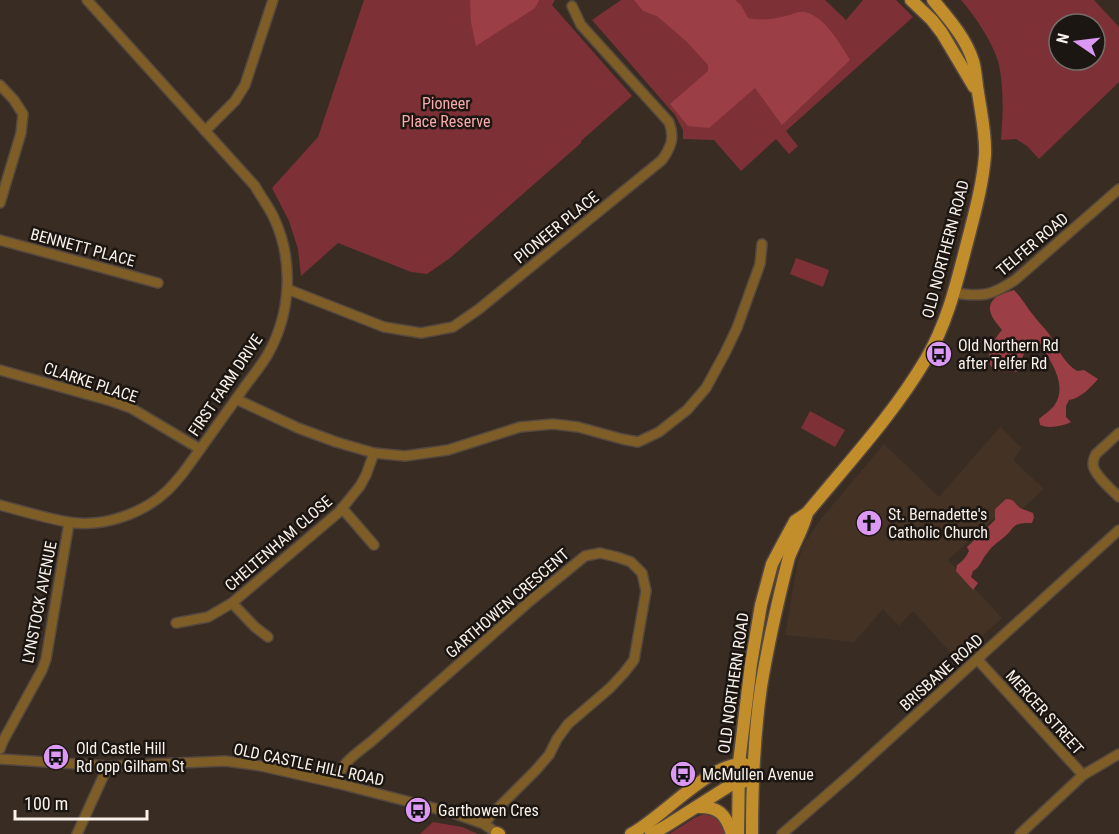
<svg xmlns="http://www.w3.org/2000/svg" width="1119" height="834" font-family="'Roboto Condensed',sans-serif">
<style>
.built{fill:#443224}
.green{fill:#7d3137;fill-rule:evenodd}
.forest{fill:#9c3e46}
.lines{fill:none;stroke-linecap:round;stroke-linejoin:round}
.minor-casing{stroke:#54483f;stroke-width:12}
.major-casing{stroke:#54483f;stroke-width:15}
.minor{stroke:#7e5e26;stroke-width:9}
.major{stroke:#c28d2b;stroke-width:12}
.labels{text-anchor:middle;stroke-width:5;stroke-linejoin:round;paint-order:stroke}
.park-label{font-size:16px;fill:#f9aaac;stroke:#1c1612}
.street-label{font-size:16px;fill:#f9f1ea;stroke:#1c1612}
.poi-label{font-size:16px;fill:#f9f1ea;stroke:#1c1612;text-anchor:start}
</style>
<rect width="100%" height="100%" fill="#392c23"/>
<path class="built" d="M1000,427l22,21 -9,12 31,29 -24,22 -9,-8 -63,57 54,58 -46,41 -43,-48 -14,15 -16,-17 -29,33 -69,-7 13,-75 6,-16 16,-24 64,-76 55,53z"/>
<g class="green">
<path d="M364,0h191l-3,5 80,91 -51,45v2l-131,115 -23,16 -16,-2 -73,-29 -37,33 -3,-27 -9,-28 -17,-33 46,-51z"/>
<path d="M621,0h204l21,20 17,-20h33l17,17 -127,114 12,15 -9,8 -13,-15 -35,32 -27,-31 -31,-1v-9l-8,-15 -83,-95z"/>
<path d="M961,0h133l25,27v55l-80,77 -12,-13 -11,-7 -15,1c2,-25 3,-50 -2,-75 -5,-21 -24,-49 -38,-65zM1059,24h36v36h-36z"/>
<path d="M796,258l33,12 -6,17 -33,-13z"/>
<path d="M810,411l35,19 -10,17 -34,-19z"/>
<path d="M705,814l15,5 4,8 2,7h-57l27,-17z"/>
<path d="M433,822l29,5 16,7h-58z"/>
</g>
<g class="forest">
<path d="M470,0h69l-4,8 -59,38 -5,-24z"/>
<path d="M634,0h101l6,5 7,13c13,3 25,1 38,-2 5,-1 13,-5 18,-4 19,2 37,33 46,48l-68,65 -27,-37 -46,40 -21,-2 -18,-22 38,-33v-6l-22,-24 -29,-25 -14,-5z"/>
<path d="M1014,290c8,8 13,18 20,26 5,7 11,12 15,18 9,14 14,28 28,37l7,-1 14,9c-8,9 -17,19 -29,21l-3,6v11l5,5c-8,4 -22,7 -31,3l-1,-6c4,-4 11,-8 15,-13 15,-21 -4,-45 -14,-63 -16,2 -18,15 -22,29 -6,-1 -13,0 -19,-1 -20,-5 -6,-32 3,-41 -7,-9 -19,-21 -7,-32 4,-4 14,-6 19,-8z"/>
<path d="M1006,499c9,0 8,4 14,9 4,2 9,3 13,5l1,4 -2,6c-23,0 -15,4 -29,15 -6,5 -11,8 -15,14 -6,6 -7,15 -15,19l-2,6 7,6 -5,7 -17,-19 1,-6c6,-4 9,-8 12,-14l-2,-4 28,-27v-11z"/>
</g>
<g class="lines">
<g class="minor-casing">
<g id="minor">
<path d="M0,85l14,15 9,14 -2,19 -21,70"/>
<path d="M205,131l30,-30 10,-16 28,-85"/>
<path d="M0,240l158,43"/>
<path d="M287,289l97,38 37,6 32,-6 26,-18 183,-149c9,-13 13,-22 7,-38l-88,-97 -9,-19"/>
<path d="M954,293c28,4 37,3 61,-13l104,-91"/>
<path d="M0,370l111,31 20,7 69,41"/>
<path d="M236,399l62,29 38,14 38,11 31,3 43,-6 72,-23 33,-3 25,3 44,12 16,3 21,-10 28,-22 19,-22 19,-35 12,-25 23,-64 2,-20"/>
<path d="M1119,433l-23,21c-2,4 -3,5 -3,10 0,10 19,26 26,33"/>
<path d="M0,505c22,6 45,13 68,17 34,6 75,-8 100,-32 5,-5 10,-11 15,-17 19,-26 37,-52 56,-78 9,-14 21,-27 29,-41 23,-41 26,-93 6,-136 -5,-11 -13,-21 -19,-32l-168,-186"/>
<path d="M342,508l32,37"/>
<path d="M232,603l23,24 13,10"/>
<path d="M176,623l32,-6 24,-14 107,-91 21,-26 6,-11 8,-22"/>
<path d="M977,659l106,116"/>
<path d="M0,749l3,-8 39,-71 4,-11 23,-136"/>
<path d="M0,759l108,7 117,-5 36,5 75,17 117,30 31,11 14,10"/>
<path d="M336,783c5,-21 20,-29 36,-42l158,-140 55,-45 15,-3 17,4 14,5 11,11 4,18 -12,69 -10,13 -14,15 -42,36 -11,15 -8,16 -13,15 -43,43 -9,11"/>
<path d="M77,834l31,-68"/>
<path d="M782,834l70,-61 267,-243"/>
<path d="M1020,834l63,-59 36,-21"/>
</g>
</g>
<g class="major-casing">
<g id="major">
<path d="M911,0l21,20 10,13 32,54"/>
<path d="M697,807c21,-1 29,7 35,27"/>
<path d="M497,833l2,1"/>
<path d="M631,834c31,-16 79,-72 113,-70"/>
<path d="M651,834l15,-8 63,-40 9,-4h5"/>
<path d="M738,834l1,-71 12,-99 10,-59 11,-41 10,-19 13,-24 12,-8c41,-50 86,-98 119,-154 22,-37 31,-78 42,-120 7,-27 15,-56 17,-84 1,-21 -4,-42 -7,-63 -2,-10 -2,-22 -5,-31 -7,-23 -25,-43 -40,-61"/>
<path d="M752,834c0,-49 2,-98 9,-147 7,-43 17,-87 28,-130 6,-15 14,-28 18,-44"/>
</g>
</g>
<use href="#minor" class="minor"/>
<use href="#major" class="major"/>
</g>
<defs>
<g id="bus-disc" transform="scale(1.35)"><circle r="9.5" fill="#dc99f4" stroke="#1c1612"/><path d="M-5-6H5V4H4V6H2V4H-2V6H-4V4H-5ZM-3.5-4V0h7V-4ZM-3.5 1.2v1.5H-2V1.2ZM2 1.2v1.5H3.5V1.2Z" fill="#111"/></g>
<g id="church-disc" transform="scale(1.35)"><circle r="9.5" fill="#dc99f4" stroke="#1c1612"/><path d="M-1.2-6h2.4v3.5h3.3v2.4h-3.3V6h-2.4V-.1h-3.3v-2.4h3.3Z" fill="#111"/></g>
</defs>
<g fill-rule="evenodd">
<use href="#bus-disc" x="939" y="354"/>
<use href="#church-disc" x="869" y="523"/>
<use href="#bus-disc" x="56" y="757"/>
<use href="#bus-disc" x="683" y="774"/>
<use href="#bus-disc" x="418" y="810"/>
</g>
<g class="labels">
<g class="park-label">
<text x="446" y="109">Pioneer<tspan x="446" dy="18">Place Reserve</tspan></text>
</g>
<g class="street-label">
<text transform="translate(556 227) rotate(-39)" y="6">PIONEER PLACE</text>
<text transform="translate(1032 244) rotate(-40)" y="6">TELFER ROAD</text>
<text transform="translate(83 247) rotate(15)" y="6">BENNETT PLACE</text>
<text transform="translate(945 249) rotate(-75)" y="6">OLD NORTHERN ROAD</text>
<text transform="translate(91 382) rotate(18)" y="6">CLARKE PLACE</text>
<text transform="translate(225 385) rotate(-56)" y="6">FIRST FARM DRIVE</text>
<text transform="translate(278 543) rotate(-41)" y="6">CHELTENHAM CLOSE</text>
<text transform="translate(39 602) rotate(-79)" y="6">LYNSTOCK AVENUE</text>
<text transform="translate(507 603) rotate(-41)" y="6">GARTHOWEN CRESCENT</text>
<text transform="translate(941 672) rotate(-42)" y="6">BRISBANE ROAD</text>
<text transform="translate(733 683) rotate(-82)" y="6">OLD NORTHERN ROAD</text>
<text transform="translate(1045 712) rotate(48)" y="6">MERCER STREET</text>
<text transform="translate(309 764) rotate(12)" y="6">OLD CASTLE HILL ROAD</text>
</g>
<g class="poi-label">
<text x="958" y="351">Old Northern Rd<tspan x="958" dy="18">after Telfer Rd</tspan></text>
<text x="888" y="520">St. Bernadette's<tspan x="888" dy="18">Catholic Church</tspan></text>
<text x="76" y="754">Old Castle Hill<tspan x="76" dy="18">Rd opp Gilham St</tspan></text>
<text x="702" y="780">McMullen Avenue</text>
<text x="438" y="816">Garthowen Cres</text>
</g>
</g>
<g transform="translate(1077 42) rotate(284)"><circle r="28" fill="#1c1612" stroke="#746e68" stroke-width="1.5"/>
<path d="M0-4.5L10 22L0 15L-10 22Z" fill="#dc99f4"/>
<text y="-9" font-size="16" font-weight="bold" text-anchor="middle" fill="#f9f1ea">N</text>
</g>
<path d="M15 810v9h132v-9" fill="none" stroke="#f9f1ea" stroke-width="3"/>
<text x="24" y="810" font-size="18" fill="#f9f1ea" stroke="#1c1612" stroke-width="4.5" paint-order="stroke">100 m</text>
</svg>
